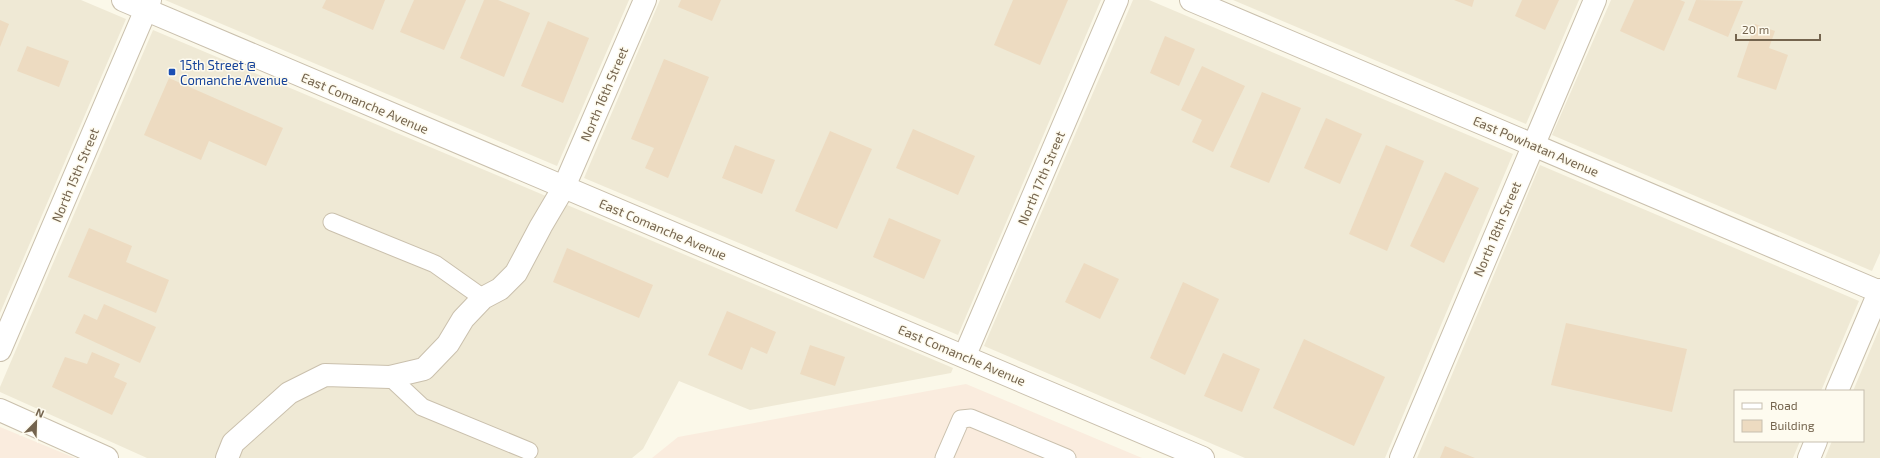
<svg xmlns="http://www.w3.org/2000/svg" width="1880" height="458" font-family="'Exo 2',sans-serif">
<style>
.residential{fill:#efe9d5}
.commercial{fill:#faecde}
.building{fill:#eddbc1}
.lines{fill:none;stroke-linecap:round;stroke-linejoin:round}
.service-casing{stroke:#cac0ad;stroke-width:19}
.minor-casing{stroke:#cac0ad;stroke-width:24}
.tertiary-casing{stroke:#cac0ad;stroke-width:24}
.service{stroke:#fff;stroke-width:17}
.minor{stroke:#fff;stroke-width:22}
.tertiary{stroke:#fff;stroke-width:22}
.transit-dot{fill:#1a4fb4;stroke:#fefbef;stroke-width:1.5}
.labels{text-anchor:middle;stroke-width:3;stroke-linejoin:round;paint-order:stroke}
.transit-label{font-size:13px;fill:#164399;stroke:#fefbef;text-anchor:start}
.street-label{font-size:13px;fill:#74644e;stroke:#fefbef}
</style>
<rect width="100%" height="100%" fill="#fbf8e9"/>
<g class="residential">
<path d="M0,0h81l45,19 -126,294z"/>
<path d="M165,0h464l-72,166z"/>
<path d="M660,0h441l-143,335 -374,-157z"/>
<path d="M1133,0h16l364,154 -128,304h-140l-261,-112z"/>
<path d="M1233,0h346l-53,124z"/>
<path d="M1611,0h269v253l-8,18 -320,-136z"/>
<path d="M153,30l800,338 -2,5 -201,37 -71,-29 -36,68 -11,9h-485l-147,-66v-5z"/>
<path d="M1540,165l319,136 -38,90h-86v50h65l-7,17h-376z"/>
<path d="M1880,327v131h-55l7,-17h31v-50h-10z"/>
</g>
<g class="commercial">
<path d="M966,384l176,74h-490l26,-21z"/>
<path d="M0,427l75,31h-75z"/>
</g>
<g class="building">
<path d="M326,0h59l-12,30 -51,-22z"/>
<path d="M414,0h52l-22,50 -44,-18z"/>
<path d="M484,0h14l32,13 -26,64 -44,-19z"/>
<path d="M681,0h40l-9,21 -34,-14z"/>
<path d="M1013,0h55l-28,65 -46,-20z"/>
<path d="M1454,0h20l-2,7z"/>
<path d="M1522,0h37l-14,30 -30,-14z"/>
<path d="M1634,0h46l5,2 -21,49 -44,-20z"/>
<path d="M1696,0l47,1 -15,36 -40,-17z"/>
<path d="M0,20l9,4 -9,23z"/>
<path d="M548,21l41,17 -26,65 -42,-17z"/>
<path d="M1755,24l20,7 -6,17 19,7 -12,35 -39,-13z"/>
<path d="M1165,36l30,13 -16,37 -29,-13z"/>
<path d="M27,46l42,15 -10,26 -42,-16z"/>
<path d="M664,59l45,18 -41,101 -23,-10 9,-20 -23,-9z"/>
<path d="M1202,66l43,20 -32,66 -21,-10 10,-22 -21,-10z"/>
<path d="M169,78l114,50 -17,38 -57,-25 -8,19 -57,-25z"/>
<path d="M1262,92l39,16 -32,75 -39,-16z"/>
<path d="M1326,118l36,16 -22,50 -36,-16z"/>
<path d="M913,129l62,27 -17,39 -62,-27z"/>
<path d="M830,131l42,18 -35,80 -42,-18z"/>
<path d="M735,145l40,15 -13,34 -40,-16z"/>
<path d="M1386,145l38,16 -37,90 -38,-17z"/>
<path d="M1445,172l34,16 -35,75 -34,-17z"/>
<path d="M889,218l52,22 -17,39 -51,-22z"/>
<path d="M89,228l43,18 -6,16 43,18 -13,33 -88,-36z"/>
<path d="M567,248l86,37 -14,33 -86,-36z"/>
<path d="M1084,263l35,16 -19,40 -35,-17z"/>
<path d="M1183,282l36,17 -34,76 -35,-17z"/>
<path d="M104,304l52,23 -16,36 -65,-30 9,-19 13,6z"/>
<path d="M727,311l49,21 -9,22 -16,-7 -9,23 -34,-15z"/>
<path d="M1566,323l121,26 -15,63 -121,-27z"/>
<path d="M1304,339l81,38 -31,69 -81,-38z"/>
<path d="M810,345l35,12 -10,29 -35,-12z"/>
<path d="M92,352l28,12 -6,13 13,6 -15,32 -60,-28 13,-30 22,7z"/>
<path d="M1223,353l37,16 -18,43 -38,-16z"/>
<path d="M1445,446l30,12h-35z"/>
</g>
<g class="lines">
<g class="service-casing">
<g id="service">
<path d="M332,222l103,42 48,34"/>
<path d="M390,377l32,30 107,44"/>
<path d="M944,458l17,-39 10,-1 96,40"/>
</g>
</g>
<g class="minor-casing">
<g id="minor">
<path d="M123,0l1080,458"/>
<path d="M1191,0l689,292"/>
<path d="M965,355l152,-355"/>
<path d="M1837,391l43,-101"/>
<path d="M0,410l107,48"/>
<path d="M227,458l6,-15 56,-50 36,-18 65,2 34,-8 24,-25 15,-25 20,-21 17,-9 16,-16 25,-47 23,-39 81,-187"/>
<path d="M1401,458l194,-458"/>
<path d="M1809,458l7,-17"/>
</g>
</g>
<g class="tertiary-casing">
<path id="tertiary" d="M0,350l150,-350"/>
</g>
<use href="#service" class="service"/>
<use href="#minor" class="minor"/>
<use href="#tertiary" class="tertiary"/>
</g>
<rect class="transit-dot" x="168" y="68" width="8" height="8" rx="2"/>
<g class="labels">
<g class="transit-label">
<text x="180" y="70">15th Street @<tspan x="180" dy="15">Comanche Avenue</tspan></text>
</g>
<g class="street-label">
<text transform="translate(604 94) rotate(-67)" y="5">North 16th Street</text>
<text transform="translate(365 103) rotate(23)" y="5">East Comanche Avenue</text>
<text transform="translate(1536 146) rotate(23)" y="5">East Powhatan Avenue</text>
<text transform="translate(75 175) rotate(-67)" y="5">North 15th Street</text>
<text transform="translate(1041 178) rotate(-67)" y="5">North 17th Street</text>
<text transform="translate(663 229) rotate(23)" y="5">East Comanche Avenue</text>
<text transform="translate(1497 229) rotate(-67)" y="5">North 18th Street</text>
<text transform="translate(962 355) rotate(23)" y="5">East Comanche Avenue</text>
</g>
</g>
<rect x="1734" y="390" width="130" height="52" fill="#fefbef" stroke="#c7bfaf"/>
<rect x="1742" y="403" width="20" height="6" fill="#ffffff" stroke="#c7bfaf"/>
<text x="1770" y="410" font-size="12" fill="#74644e">Road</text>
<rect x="1742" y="420" width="20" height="12" fill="#eddbc1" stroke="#c7bfaf"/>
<text x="1770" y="430" font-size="12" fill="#74644e">Building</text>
<g transform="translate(36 422) rotate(23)" stroke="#fefbef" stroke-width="3" paint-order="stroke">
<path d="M0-3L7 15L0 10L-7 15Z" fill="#74644e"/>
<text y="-6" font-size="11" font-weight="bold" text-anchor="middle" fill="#74644e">N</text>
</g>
<path d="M1736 34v6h84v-6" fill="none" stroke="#74644e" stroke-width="2"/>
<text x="1742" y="34" font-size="12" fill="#74644e" stroke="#fefbef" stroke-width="3" paint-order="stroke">20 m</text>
</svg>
